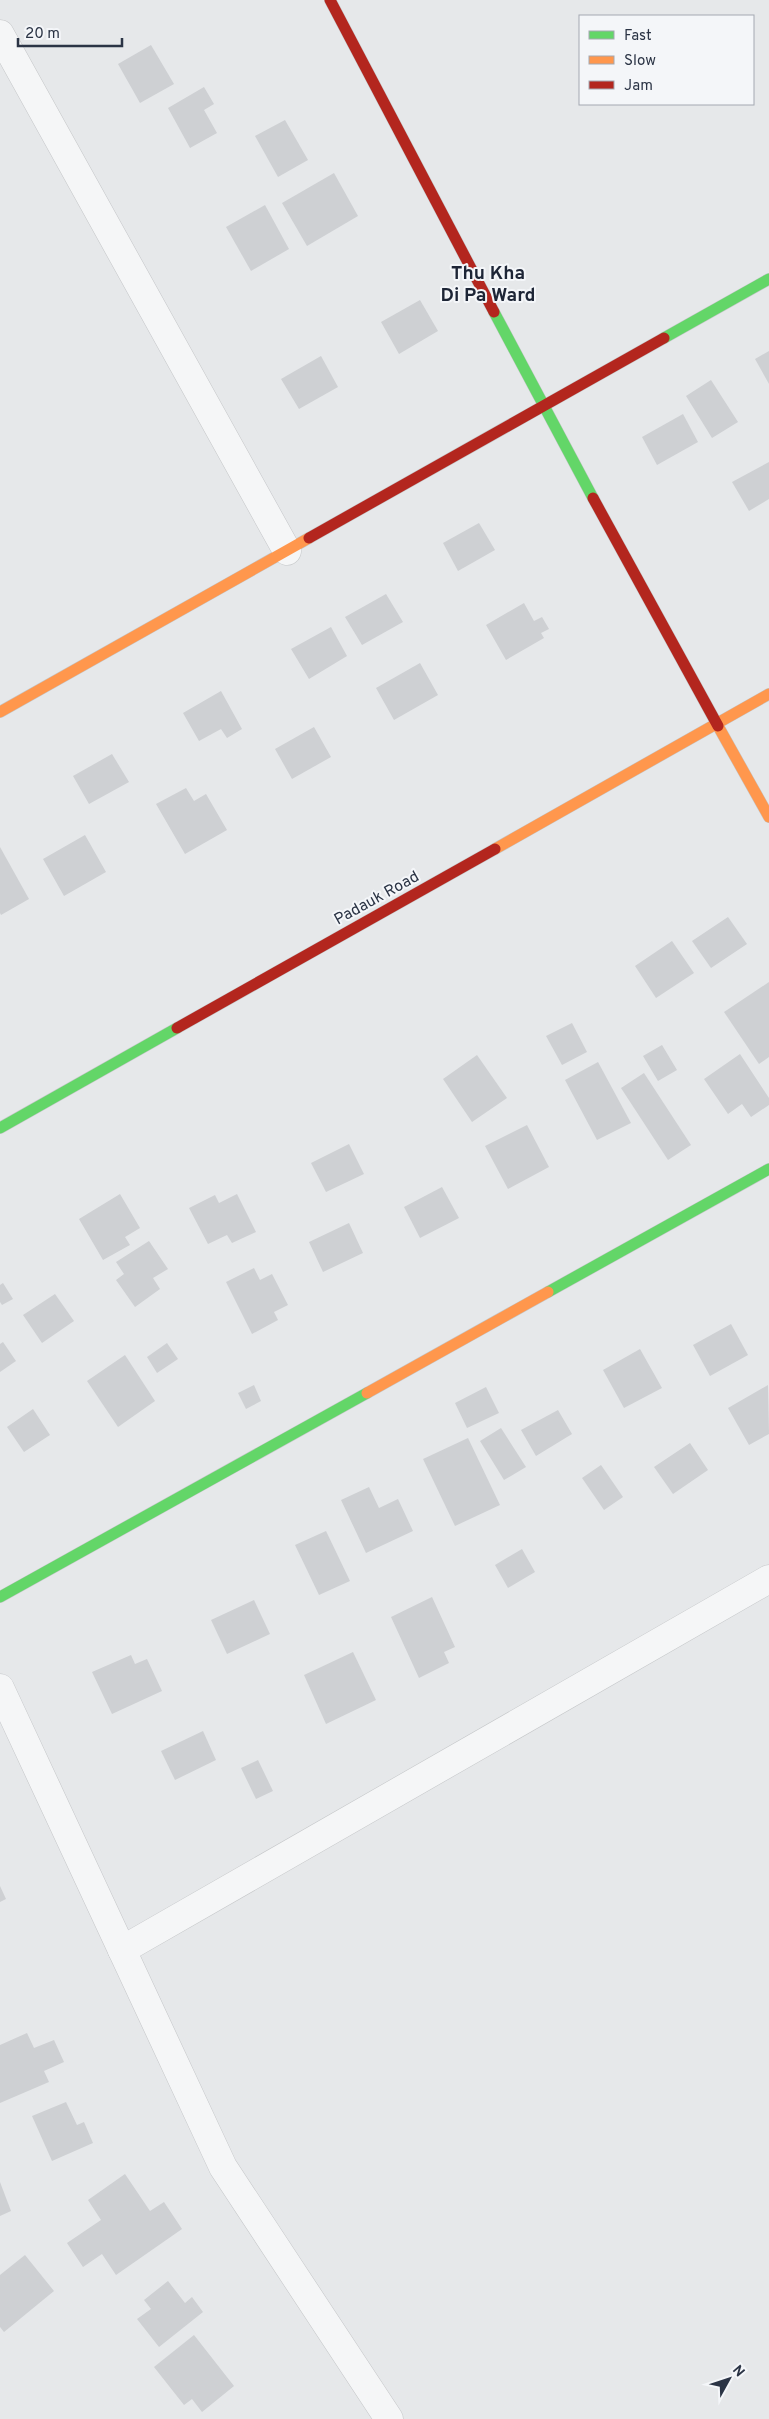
<svg xmlns="http://www.w3.org/2000/svg" width="769" height="2419" font-family="Overpass,sans-serif">
<style>
.building{fill:#ced0d3}
.lines{fill:none;stroke-linecap:round;stroke-linejoin:round}
.street-casing{stroke:#c4c6c8;stroke-width:29}
.fast-casing{stroke:#c4c6c8;stroke-width:12}
.slow-casing{stroke:#c4c6c8;stroke-width:12}
.jam-casing{stroke:#c4c6c8;stroke-width:12}
.street{stroke:#f5f6f7;stroke-width:28}
.fast{stroke:#63d668;stroke-width:11}
.slow{stroke:#ff974d;stroke-width:11}
.jam{stroke:#b3261e;stroke-width:11}
.labels{text-anchor:middle;stroke-width:4;stroke-linejoin:round;paint-order:stroke}
.street-label{font-size:16px;fill:#2b3445;stroke:#f4f6f9}
.quarter-label{font-size:19px;font-weight:bold;fill:#1d2536;stroke:#f4f6f9}
</style>
<rect width="100%" height="100%" fill="#e6e8ea"/>
<g class="building">
<path d="M151,45l23,39 -34,19 -22,-39z"/>
<path d="M204,87l10,17 -10,6 13,23 -27,15 -22,-40z"/>
<path d="M285,120l23,40 -30,17 -23,-41z"/>
<path d="M334,173l24,43 -51,30 -25,-43z"/>
<path d="M265,205l24,44 -38,22 -25,-44z"/>
<path d="M420,300l18,31 -39,23 -18,-32z"/>
<path d="M769,351v33l-14,-25z"/>
<path d="M321,356l17,31 -39,22 -18,-30z"/>
<path d="M711,380l27,42 -26,16 -26,-42z"/>
<path d="M683,414l15,28 -41,23 -15,-28z"/>
<path d="M769,462v37l-20,12 -17,-29z"/>
<path d="M479,523l16,27 -37,21 -15,-28z"/>
<path d="M386,594l17,28 -41,23 -17,-28z"/>
<path d="M524,603l10,18 8,-4 7,12 -8,4 3,5 -38,22 -20,-35z"/>
<path d="M331,627l16,29 -38,23 -18,-30z"/>
<path d="M420,663l18,32 -44,25 -18,-32z"/>
<path d="M221,691l21,38 -15,9 -6,-9 -22,12 -16,-28z"/>
<path d="M314,727l17,30 -39,22 -17,-30z"/>
<path d="M112,754l17,28 -40,22 -16,-28z"/>
<path d="M186,788l8,13 12,-7 21,36 -42,24 -29,-50z"/>
<path d="M85,835l21,37 -42,24 -21,-37z"/>
<path d="M0,847l29,52 -28,16 -1,-2z"/>
<path d="M728,917l19,27 -36,24 -19,-27z"/>
<path d="M672,941l22,32 -38,25 -21,-32z"/>
<path d="M769,982v75l-10,7 -35,-52z"/>
<path d="M572,1023l15,29 -25,13 -16,-29z"/>
<path d="M662,1045l15,25 -19,11 -15,-25z"/>
<path d="M740,1054l29,44v7l-18,12 -9,-13 -14,10 -24,-35z"/>
<path d="M477,1055l30,43 -35,24 -29,-43z"/>
<path d="M598,1062l33,61 -34,17 -32,-60z"/>
<path d="M644,1073l47,72 -23,15 -47,-72z"/>
<path d="M527,1125l22,42 -41,22 -23,-43z"/>
<path d="M349,1144l15,30 -38,18 -15,-29z"/>
<path d="M442,1187l17,31 -39,20 -16,-31z"/>
<path d="M120,1194l20,34 -15,9 5,8 -27,15 -24,-41z"/>
<path d="M237,1194l19,38 -24,11 -5,-8 -19,9 -19,-36 26,-13 4,8z"/>
<path d="M349,1223l14,30 -40,19 -14,-30z"/>
<path d="M149,1241l19,28 -15,9 7,11 -25,18 -19,-27 8,-6 -8,-12z"/>
<path d="M254,1268l6,12 12,-6 16,31 -14,7 4,8 -26,14 -26,-52z"/>
<path d="M3,1283l10,16 -11,6 -2,-3v-17z"/>
<path d="M55,1294l19,27 -32,22 -19,-28z"/>
<path d="M731,1324l17,31 -38,21 -17,-31z"/>
<path d="M3,1342l13,19 -16,11v-28z"/>
<path d="M167,1343l11,16 -21,14 -10,-16z"/>
<path d="M640,1349l22,39 -38,20 -21,-38z"/>
<path d="M125,1355l30,46 -37,26 -31,-46z"/>
<path d="M254,1385l7,16 -15,8 -8,-16z"/>
<path d="M768,1385l1,49 -20,11 -21,-37z"/>
<path d="M486,1387l13,26 -32,15 -12,-25z"/>
<path d="M33,1409l17,26 -26,17 -17,-25z"/>
<path d="M558,1410l14,24 -36,22 -15,-26z"/>
<path d="M501,1428l25,39 -22,13 -24,-39z"/>
<path d="M468,1438l32,67 -45,21 -32,-67z"/>
<path d="M690,1443l18,27 -35,24 -19,-27z"/>
<path d="M601,1465l22,32 -19,13 -22,-32z"/>
<path d="M369,1487l10,21 19,-9 15,32 -47,22 -25,-53z"/>
<path d="M326,1531l24,50 -31,14 -24,-50z"/>
<path d="M522,1549l13,23 -27,16 -13,-23z"/>
<path d="M432,1597l23,50 -11,5 5,11 -30,15 -28,-61z"/>
<path d="M254,1600l16,34 -43,20 -16,-34z"/>
<path d="M353,1652l23,48 -50,24 -22,-49z"/>
<path d="M131,1655l4,9 12,-5 15,32 -50,23 -20,-42z"/>
<path d="M203,1731l13,29 -41,20 -14,-29z"/>
<path d="M258,1760l15,31 -17,8 -15,-31z"/>
<path d="M0,1886l6,13 -6,3z"/>
<path d="M27,2033l7,15 20,-8 10,22 -20,9 5,11 -49,21v-58z"/>
<path d="M66,2102l11,23 7,-3 9,21 -41,18 -20,-45z"/>
<path d="M125,2174l25,37 14,-9 18,27 -66,46 -14,-21 -19,13 -16,-24 34,-23 -13,-20z"/>
<path d="M0,2182l11,29 -11,5z"/>
<path d="M25,2255l29,36 -50,41 -4,-5v-52z"/>
<path d="M168,2281l17,22 7,-6 11,15 -44,35 -22,-28 14,-10 -7,-9z"/>
<path d="M194,2335l40,51 -32,26 -10,-13 -8,6 -30,-38z"/>
</g>
<g class="lines">
<g class="street-casing">
<g id="street">
<path d="M0,34l287,517"/>
<path d="M0,1688l223,479 166,252"/>
<path d="M122,1950l647,-371"/>
</g>
</g>
<g class="fast-casing">
<g id="fast">
<path d="M494,312l99,186"/>
<path d="M664,338l105,-59"/>
<path d="M0,1128l177,-100"/>
<path d="M548,1292l221,-123"/>
<path d="M0,1597l367,-204"/>
</g>
</g>
<g class="slow-casing">
<g id="slow">
<path d="M0,712l309,-174"/>
<path d="M718,726l51,91"/>
<path d="M495,849l274,-155"/>
<path d="M367,1393l181,-101"/>
</g>
</g>
<g class="jam-casing">
<g id="jam">
<path d="M330,0l164,312"/>
<path d="M593,498l125,228"/>
<path d="M309,538l355,-200"/>
<path d="M177,1028l318,-179"/>
</g>
</g>
<use href="#street" class="street"/>
<use href="#fast" class="fast"/>
<use href="#slow" class="slow"/>
<use href="#jam" class="jam"/>
</g>
<g class="labels">
<g class="street-label">
<text transform="translate(376 897) rotate(-29)" y="6">Padauk Road</text>
</g>
<g class="quarter-label">
<text x="488" y="279">Thu Kha<tspan x="488" dy="22">Di Pa Ward</tspan></text>
</g>
</g>
<rect x="579" y="15" width="175" height="90" fill="#f4f6f9" stroke="#a4a8b1"/>
<rect x="589" y="31" width="25" height="8" fill="#63d668" stroke="#a4a8b1"/>
<text x="624" y="40" font-size="15" fill="#2b3445">Fast</text>
<rect x="589" y="56" width="25" height="8" fill="#ff974d" stroke="#a4a8b1"/>
<text x="624" y="65" font-size="15" fill="#2b3445">Slow</text>
<rect x="589" y="81" width="25" height="8" fill="#b3261e" stroke="#a4a8b1"/>
<text x="624" y="90" font-size="15" fill="#2b3445">Jam</text>
<g transform="translate(729 2379) rotate(50)" stroke="#f4f6f9" stroke-width="4" paint-order="stroke">
<path d="M0-4L9 19L0 12L-9 19Z" fill="#2b3445"/>
<text y="-8" font-size="14" font-weight="bold" text-anchor="middle" fill="#2b3445">N</text>
</g>
<path d="M18 38v8h104v-8" fill="none" stroke="#2b3445" stroke-width="2.5"/>
<text x="25" y="38" font-size="15" fill="#2b3445" stroke="#f4f6f9" stroke-width="4" paint-order="stroke">20 m</text>
</svg>
